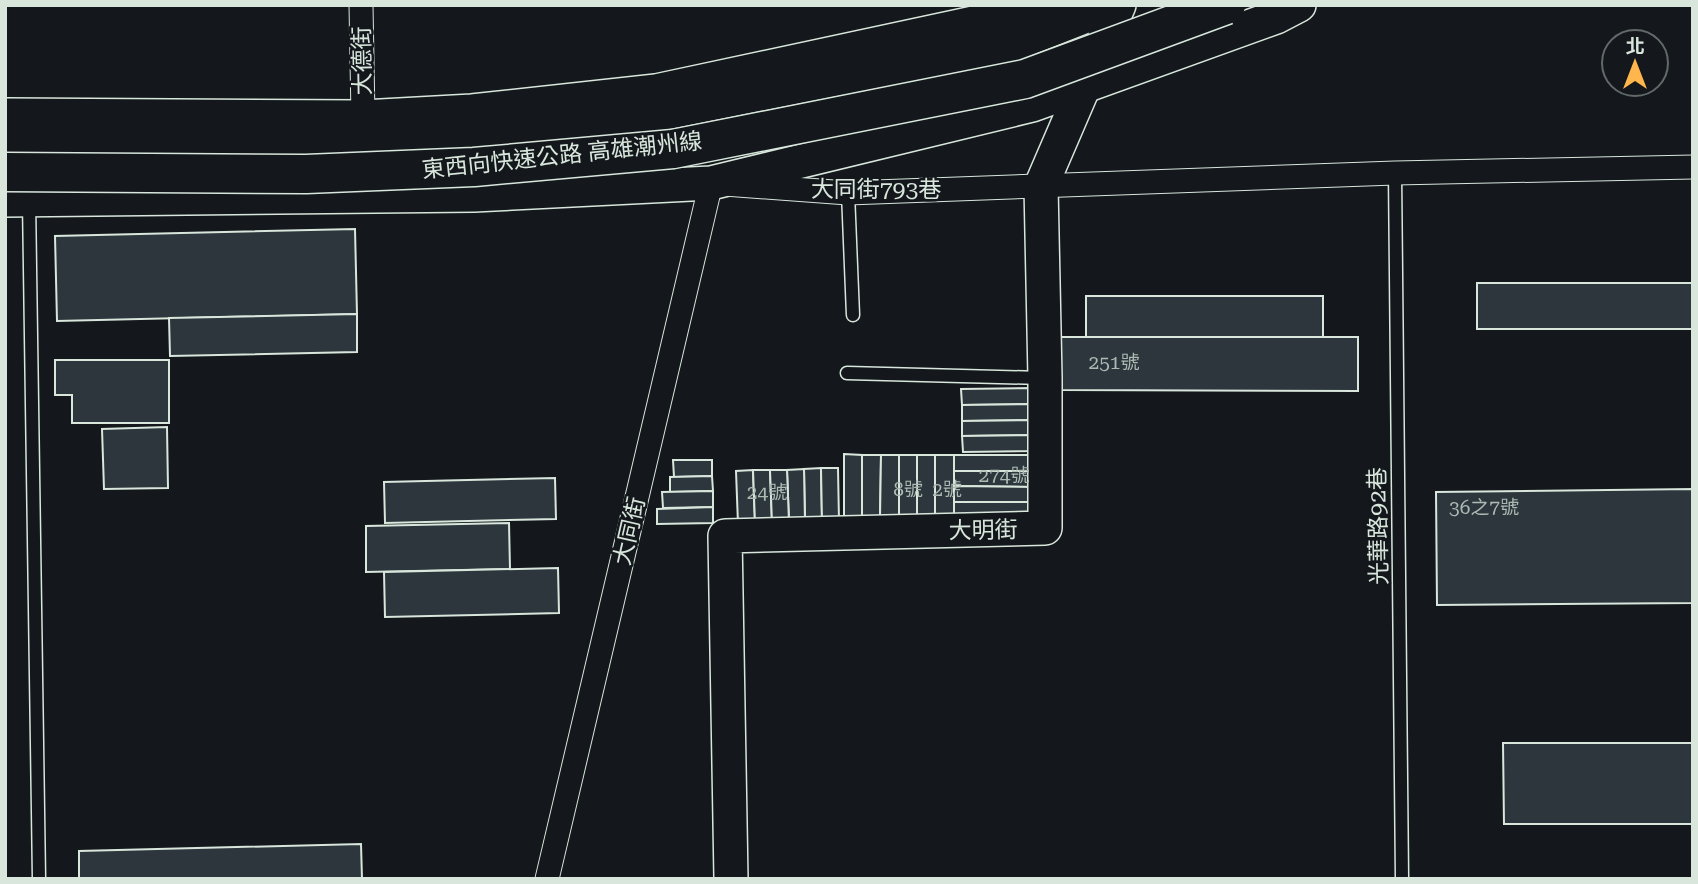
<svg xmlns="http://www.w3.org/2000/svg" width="1698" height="884" font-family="'Roboto Serif','Noto Sans TC',serif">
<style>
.building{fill:#2c363c;stroke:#d8e6dc;stroke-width:2}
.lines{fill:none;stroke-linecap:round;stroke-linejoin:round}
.lane-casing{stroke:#d8e6dc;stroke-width:15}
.street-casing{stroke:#d8e6dc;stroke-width:25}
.secondary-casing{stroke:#d8e6dc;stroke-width:36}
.highway-casing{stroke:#d8e6dc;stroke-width:41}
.lane{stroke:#14181c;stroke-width:12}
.street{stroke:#14181c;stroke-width:23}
.secondary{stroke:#14181c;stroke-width:33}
.highway{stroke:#14181c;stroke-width:38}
.highway-bridge-casing{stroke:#d8e6dc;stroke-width:41;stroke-linecap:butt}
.highway-bridge{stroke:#14181c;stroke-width:38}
.labels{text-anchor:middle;stroke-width:5;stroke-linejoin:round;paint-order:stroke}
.number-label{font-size:19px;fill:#adbab4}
.street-label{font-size:23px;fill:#d8e6dc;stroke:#14181c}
</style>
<rect width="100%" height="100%" fill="#14181c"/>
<g class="building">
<path d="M355,229l2,85 -300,7 -2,-85z"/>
<rect x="1477" y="283" width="216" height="46"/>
<rect x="1086" y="296" width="237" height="41"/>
<path d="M357,314v38l-187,4 -1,-38z"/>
<path d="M1061,337h297v54l-297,-1z"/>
<path d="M55,360h114v63h-97v-28h-17z"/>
<path d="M1033,388v16l-71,1 -1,-16z"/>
<path d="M1033,404v16l-71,1v-16z"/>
<path d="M1033,420v15l-71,1v-15z"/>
<path d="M167,427l1,61 -64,1 -2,-60z"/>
<path d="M1033,435l1,16 -71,1 -1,-16z"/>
<path d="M844,454l18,1v63h-18z"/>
<path d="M862,455h19l-1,63h-18z"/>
<path d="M881,455h18v63h-19z"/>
<rect x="899" y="455" width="18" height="63"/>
<rect x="917" y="455" width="18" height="63"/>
<rect x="935" y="455" width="19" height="63"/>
<path d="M954,455h80l-1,16h-79z"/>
<path d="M673,460h39v16l-38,1z"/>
<path d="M821,468l1,53h-17l-1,-52z"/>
<path d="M821,468h17l1,53h-17z"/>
<path d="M804,469l1,52 -16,1 -2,-52z"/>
<path d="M753,470l2,53 -17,1 -2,-53z"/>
<path d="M753,470h17l2,53h-17z"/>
<path d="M770,470h17l2,52 -17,1z"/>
<path d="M954,471h79v16l-79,-1z"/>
<path d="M712,476l1,15 -43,1v-15z"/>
<path d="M555,478l1,41 -171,4 -1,-41z"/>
<path d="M954,486l79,1v15h-79z"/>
<path d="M1693,489v114l-256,2 -1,-113z"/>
<path d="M713,491v16l-50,1 -1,-16z"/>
<rect x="954" y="502" width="79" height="16"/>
<path d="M713,507v16l-56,1v-15z"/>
<path d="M509,523l1,46 -144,3v-46z"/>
<path d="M558,568l1,45 -174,4 -1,-45z"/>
<path d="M1503,743h190v81h-189z"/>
<path d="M361,844l1,35h-283v-28z"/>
</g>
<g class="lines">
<g class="lane-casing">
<g id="lane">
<path d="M1395,173l7,706"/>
<path d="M848,193l5,122"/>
<path d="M29,200l10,679"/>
<path d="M847,373l195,5"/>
</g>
</g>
<g class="street-casing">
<g id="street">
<path d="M361,5l2,112"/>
<path d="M547,879l164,-696 137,10 547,-20 298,-6"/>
</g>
</g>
<g class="secondary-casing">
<g id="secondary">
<path d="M5,115l358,2 109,-6 184,-20 350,-75 31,-11"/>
<path d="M5,200l469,-5 237,-12 321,-78 244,-88 23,-12"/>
<path d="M731,879l-6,-343 320,-8v-150l-4,-192 78,-181"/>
</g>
</g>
<g class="highway-casing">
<path id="highway" d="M5,136l301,3 166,-6 190,-22 351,-69 94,-37"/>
</g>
<use href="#lane" class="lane"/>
<use href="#street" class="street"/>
<use href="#secondary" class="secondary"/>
<use href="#highway" class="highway"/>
<g class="highway-bridge-casing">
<path id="highway-bridge" d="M5,172l301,2 168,-7 199,-18 352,-70 201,-74"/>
</g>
<use href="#highway-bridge" class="highway-bridge"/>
</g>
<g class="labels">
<g class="number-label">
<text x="1114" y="369">251號</text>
<text x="1004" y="482">274號</text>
<text x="908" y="496">8號</text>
<text x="947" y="496">2號</text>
<text x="767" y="499">24號</text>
<text x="1484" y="514">36之7號</text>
</g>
<g class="street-label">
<text transform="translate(362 61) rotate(-91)" y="8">大德街</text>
<text transform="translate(562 155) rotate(-6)" y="8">東西向快速公路 高雄潮州線</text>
<text x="876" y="197">大同街793巷</text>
<text transform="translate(1378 526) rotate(-91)" y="8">光華路92巷</text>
<text transform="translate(983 530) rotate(-1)" y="8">大明街</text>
<text transform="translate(629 531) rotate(-77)" y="8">大同街</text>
</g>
</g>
<rect width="1698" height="884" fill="none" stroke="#d8e6dc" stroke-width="14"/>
<g transform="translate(1635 63)"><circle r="33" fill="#14181c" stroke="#626a69" stroke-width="2"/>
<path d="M0-5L12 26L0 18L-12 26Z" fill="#ffb74d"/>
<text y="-10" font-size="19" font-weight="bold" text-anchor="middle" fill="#d8e6dc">北</text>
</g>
</svg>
